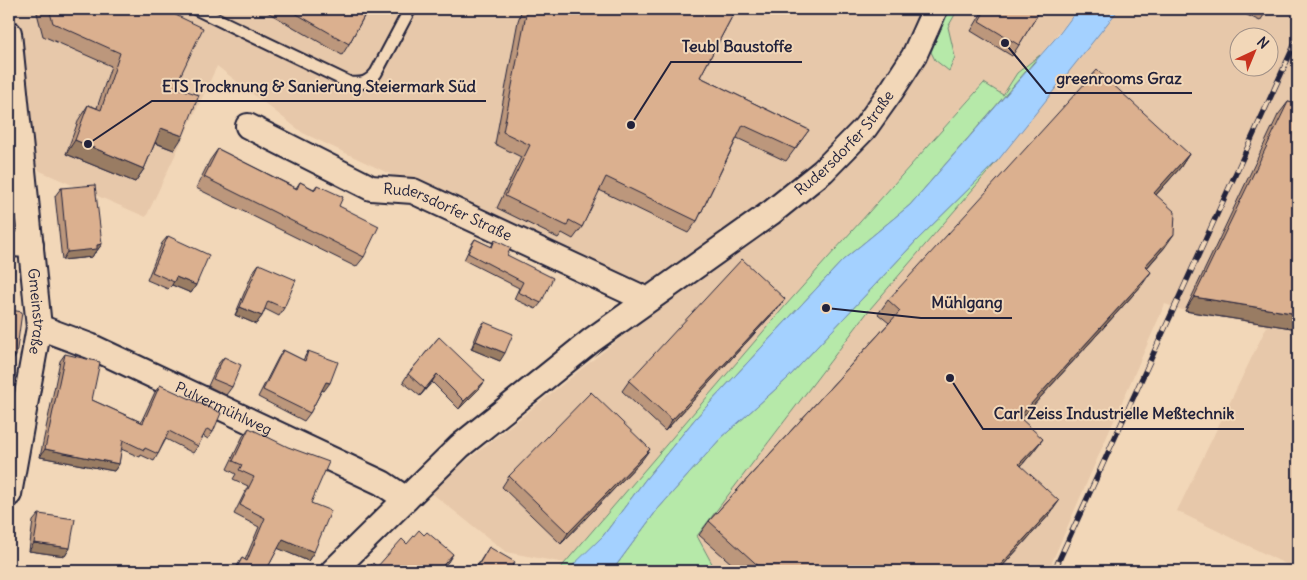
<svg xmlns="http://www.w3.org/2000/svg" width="1307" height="580" font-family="Delius,sans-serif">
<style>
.built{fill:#e7c8aa;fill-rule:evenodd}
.green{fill:#b6e9a9;stroke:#6c8672}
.water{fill:#a4d1ff;stroke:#708bb1}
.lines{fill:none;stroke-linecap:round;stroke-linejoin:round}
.lane-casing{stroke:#22223b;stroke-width:15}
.street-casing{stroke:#22223b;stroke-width:28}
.lane{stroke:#f2d7b8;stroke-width:11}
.street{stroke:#f2d7b8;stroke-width:24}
.rail-casing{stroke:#22223b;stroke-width:5.5}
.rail{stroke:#f2d7b8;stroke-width:4;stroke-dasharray:11;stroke-linecap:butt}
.wall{fill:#bc977b;stroke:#22223b}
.shaded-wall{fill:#997b64;stroke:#22223b}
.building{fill:#dbb08f;stroke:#22223b}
.labels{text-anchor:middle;stroke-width:4;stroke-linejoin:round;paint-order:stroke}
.street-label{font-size:15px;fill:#22223b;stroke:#f2d7b8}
.leader{fill:none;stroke:#22223b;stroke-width:2}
.callout-dot{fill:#22223b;stroke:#f2d7b8;stroke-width:2}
.callout-label{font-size:16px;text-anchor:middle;font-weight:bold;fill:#22223b;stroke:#f2d7b8;stroke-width:4;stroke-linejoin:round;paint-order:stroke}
</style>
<rect width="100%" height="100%" fill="#f2d7b8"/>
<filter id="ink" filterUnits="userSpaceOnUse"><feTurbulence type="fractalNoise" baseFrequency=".02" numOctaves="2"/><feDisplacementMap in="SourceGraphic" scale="10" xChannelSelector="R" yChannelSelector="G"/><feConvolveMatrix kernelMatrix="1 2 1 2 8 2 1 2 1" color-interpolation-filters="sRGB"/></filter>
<g filter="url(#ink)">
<g class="built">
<path d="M9,9h1069l-38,46 -23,18 -14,22 -20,-12 -197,222 -221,258 -59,-11 -77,-61 235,-188 -361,-170 -86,-67 -71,151 -106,-46 -21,-22 -10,-116z"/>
<path d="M1119,9h179v561l-121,-59 90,-185 -82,-15 -20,-7 -117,267h-332l-20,-34 174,-228 129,-150zM1240,38h30v30h-30z"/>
</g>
<g class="green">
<path d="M949,9h9l-10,18 7,30 -6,14 -14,-11 -4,-8z"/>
<path d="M1040,55l-130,150 -67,55 -148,159 -50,61 -42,56 -22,24 -14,11h-9l228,-266 198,-222 19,12 14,-22z"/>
<path d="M999,159l-129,150 -173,227 19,35h-104l45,-61 63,-71 67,-60 129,-138z"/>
</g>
<path class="water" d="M1078,9h41l-120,150 -83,82 -129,138 -67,60 -63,71 -45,61h-45l36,-35 42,-56 50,-61 148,-159 67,-55 150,-172z"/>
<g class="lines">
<g class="lane-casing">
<path id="lane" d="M196,9l154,74c12,1 18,0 26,-10l34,-64"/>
</g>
<g class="street-casing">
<g id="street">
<path id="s1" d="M9,33l30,294 -30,167"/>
<path id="s2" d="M248,126l123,62 42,3 234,109"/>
<path d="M9,244l22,1"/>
<path id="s3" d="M39,327l51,19 292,137 24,16"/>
<path id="s4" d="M333,571l127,-125 132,-106 180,-128 51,-41 42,-43 27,-38 22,-34 21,-47"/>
</g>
</g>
<use href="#lane" class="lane"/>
<use href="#street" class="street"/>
<g class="rail-casing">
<path id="rail" d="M1054,571l244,-534"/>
</g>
<use href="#rail" class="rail"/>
</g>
<g class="wall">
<path d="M39,9h124l12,78 -1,63 -19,-7 -11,26 -9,13 -69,-28 13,-35 9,-14 9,3 14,-42 -68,-30 -6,-23z"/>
<path d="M262,9h106l-19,35 -7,11z"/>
<path d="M522,9h214l-36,68 109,53 -23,31 -49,-23 -40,83 -9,12 -89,-43 -17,37 -9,12 -11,-6 -4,5 -61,-30 24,-51 -26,-13 23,-123z"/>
<path d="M984,9h57l-22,36 -7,11 -41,-25z"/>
<path d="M1234,9h34l-8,12z"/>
<path d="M1288,102l10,2v225l-113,-18 93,-196z"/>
<path d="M218,149l78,39 4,-6 14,7 3,-4 22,21 25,51 -8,10 -160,-79 14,-28z"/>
<path d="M1189,154l-9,14 -24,27 9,52 -18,21 -5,17 -121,134 12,33 -12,14 29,48 -52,57h-258l-41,-36 10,-14 180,-198 -11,-9 10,-14z"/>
<path d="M61,188l41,56 -6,8h-1l-3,5 -30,3 -7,-64z"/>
<path d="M168,236l28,49 -5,8 -19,-8 -4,4 -21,-9 15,-37z"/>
<path d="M475,239l16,8 4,-7 12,15 34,48 -5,6 -22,-10 5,-11 -55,-28 7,-15z"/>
<path d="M259,264l25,44 -5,8 -14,-7 -3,7 -6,8 -21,-9 18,-43z"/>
<path d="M777,309l-112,122 -43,-40 7,-10z"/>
<path d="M484,322l16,39 -29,-12 8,-20z"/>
<path d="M439,337l41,51 -21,21 -27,-27 -12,14 -17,-14 5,-8z"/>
<path d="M283,350l20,10 5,-9 16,40 -2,-1 -12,23 -6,8 -46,-24 20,-39z"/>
<path d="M65,354l27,46 49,22 14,-30 5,-7 53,47 -5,7 -5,-3 -5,10 -5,7 -27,-14 -8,15 -4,7 -13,-6 -1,2 -19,-8 -2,15 -5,7 -74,-14 20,-96z"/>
<path d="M224,357l8,30 -6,8 -18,-9 10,-22z"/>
<path d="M249,428l62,75 3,49 -6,9 -30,-13 -11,21 4,2h-37l8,-13 3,2 14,-33 -25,-13 14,-28 -15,-7 3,-5 -9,-5 16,-33z"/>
<path d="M642,460l-81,84 -59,-57 7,-11z"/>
<path d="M39,514l31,34 -5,8 -36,-5 4,-30z"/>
<path d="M489,547l20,24h-35z"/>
</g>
<g class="shaded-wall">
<path d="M161,128l22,8 -9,14 -23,-9z"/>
<path d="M75,140l69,29 -9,13 -69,-28z"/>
<path d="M1189,154l-9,14 -35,39 9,-14z"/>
<path d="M1174,234l-9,13 -29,33 9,-14z"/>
<path d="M102,244l-6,8h-1l-3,5 -30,3 5,-8 30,-7z"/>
<path d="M1151,272l-9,13 -132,146 9,-14z"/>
<path d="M176,277l20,8 -5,8 -19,-8z"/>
<path d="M1194,297l104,17v15l-113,-18z"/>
<path d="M785,299l-8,10 -112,122 7,-11z"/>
<path d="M240,307l22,9 -6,8 -21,-9z"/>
<path d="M476,341l29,12 -5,8 -29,-12z"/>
<path d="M9,355l7,1 -7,9z"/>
<path d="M437,374l-5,8 -12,14 5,-7z"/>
<path d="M485,381l-5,7 -21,21 5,-8z"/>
<path d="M326,382l4,1 -6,8 -4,-2z"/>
<path d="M1043,439l-10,13 -23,26 9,-14z"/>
<path d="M45,449l74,15 -5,7 -74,-14z"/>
<path d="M650,449l-8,11 -81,84 7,-11z"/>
<path d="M1059,501l-9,13 -52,57h-3z"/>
<path d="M283,539l31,13 -6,9 -31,-13z"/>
<path d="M34,543l36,5 -5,8 -36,-5z"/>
<path d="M453,554l-5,8 -8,9h-2z"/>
</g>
<g class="building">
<path d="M49,9h114l40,19 -28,59 24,8 -16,41 -22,-8 -17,41 -69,-29 13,-35 13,5 19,-57 -67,-30z"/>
<path d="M288,9h80l-19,35z"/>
<path d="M527,9h209l-36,68 109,53 -14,19 -52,-24 -46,96 -91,-44 -24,50 -13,-7 -2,6 -62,-30 25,-51 -27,-13z"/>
<path d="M986,9h55l-22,36 -40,-24z"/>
<path d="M1097,70l92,84 -35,39 21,19 -1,22 -29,32 6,6 -132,145 24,22 -24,25 40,37 -64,70h-231l-55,-50 191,-210 -12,-11z"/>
<path d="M1288,102l10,2v210l-104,-17z"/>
<path d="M9,138h1l2,26h-3z"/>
<path d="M218,149l79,40 3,-7 15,8 2,-5 26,12 -4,9 40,20 -15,31 -160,-80z"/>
<path d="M95,185l7,59 -5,1v4l-30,3 -6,-64z"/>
<path d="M168,236l41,19 -13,30 -20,-8 -2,5 -22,-10z"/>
<path d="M475,239l17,8 3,-7 16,8 -4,7 46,23 -12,25 -23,-11 5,-10 -55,-29z"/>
<path d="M742,259l43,40 -113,121 -43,-39z"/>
<path d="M259,264l37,16 -12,28 -16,-7 -6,15 -22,-9z"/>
<path d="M9,267h5l-3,43 11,2 -6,44 -7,-1z"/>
<path d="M484,322l29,12 -8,19 -29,-12z"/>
<path d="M439,337l46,44 -21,20 -27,-27 -12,15 -17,-15z"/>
<path d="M283,350l22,11 3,-10 30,11 -8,21 -4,-1 -16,31 -47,-23z"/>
<path d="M65,354l35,8 -8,38 51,23 17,-38 61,28 -8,19 -6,-3 -9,17 -29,-15 -11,23 -13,-6 -1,2 -21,-10 -4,24 -74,-15z"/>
<path d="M224,357l17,8 -9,22 -19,-8z"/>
<path d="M591,392l59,57 -82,84 -59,-57z"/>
<path d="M249,428l39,19 41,15 -18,41 20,8 -17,41 -31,-13 -16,30 4,2h-36l7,-13 5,3 18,-43 -25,-13 14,-28 -15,-7 3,-5 -9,-4z"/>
<path d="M39,514l36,5 -5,29 -36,-5z"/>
<path d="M419,530l5,5 3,-3 26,22 -15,17h-25l-3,-2 -3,2h-41l7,-8 4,4 25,-28 5,5z"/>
<path d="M489,547l26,15 -6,9h-34z"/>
</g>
</g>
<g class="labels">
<g class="street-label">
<text dy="5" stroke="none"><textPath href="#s4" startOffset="669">Rudersdorfer Straße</textPath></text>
<text dy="5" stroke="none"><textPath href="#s2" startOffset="219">Rudersdorfer Straße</textPath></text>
<text dy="5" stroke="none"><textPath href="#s1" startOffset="280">Gmeinstraße</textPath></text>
<text dy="5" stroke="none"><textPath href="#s3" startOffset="202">Pulvermühlweg</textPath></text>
</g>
</g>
<path class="leader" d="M631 125L671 62H802M1005 43L1046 93H1192M88 144L152 101H486M826 308L921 318H1012M950 378L983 429H1244"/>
<g class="callout-dot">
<circle cx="631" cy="125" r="5"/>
<circle cx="1005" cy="43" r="5"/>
<circle cx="88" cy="144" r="5"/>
<circle cx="826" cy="308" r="5"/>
<circle cx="950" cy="378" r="5"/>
</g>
<g class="callout-label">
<text x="737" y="52">Teubl Baustoffe</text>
<text x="1119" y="84">greenrooms Graz</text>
<text x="319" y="92">ETS Trocknung &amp; Sanierung Steiermark Süd</text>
<text x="967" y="308">Mühlgang</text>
<text x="1114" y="419">Carl Zeiss Industrielle Meßtechnik</text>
</g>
<rect width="1307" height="580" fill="none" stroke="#f2d7b8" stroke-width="30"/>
<rect x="15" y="15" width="1277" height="550" fill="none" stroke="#22223b" stroke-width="2" filter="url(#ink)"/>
<g transform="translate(1254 52) rotate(44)"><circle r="24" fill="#f2d7b8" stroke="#9f8f86"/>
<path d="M0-4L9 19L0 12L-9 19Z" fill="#c8321e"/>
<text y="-8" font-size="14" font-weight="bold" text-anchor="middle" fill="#22223b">N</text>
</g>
</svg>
